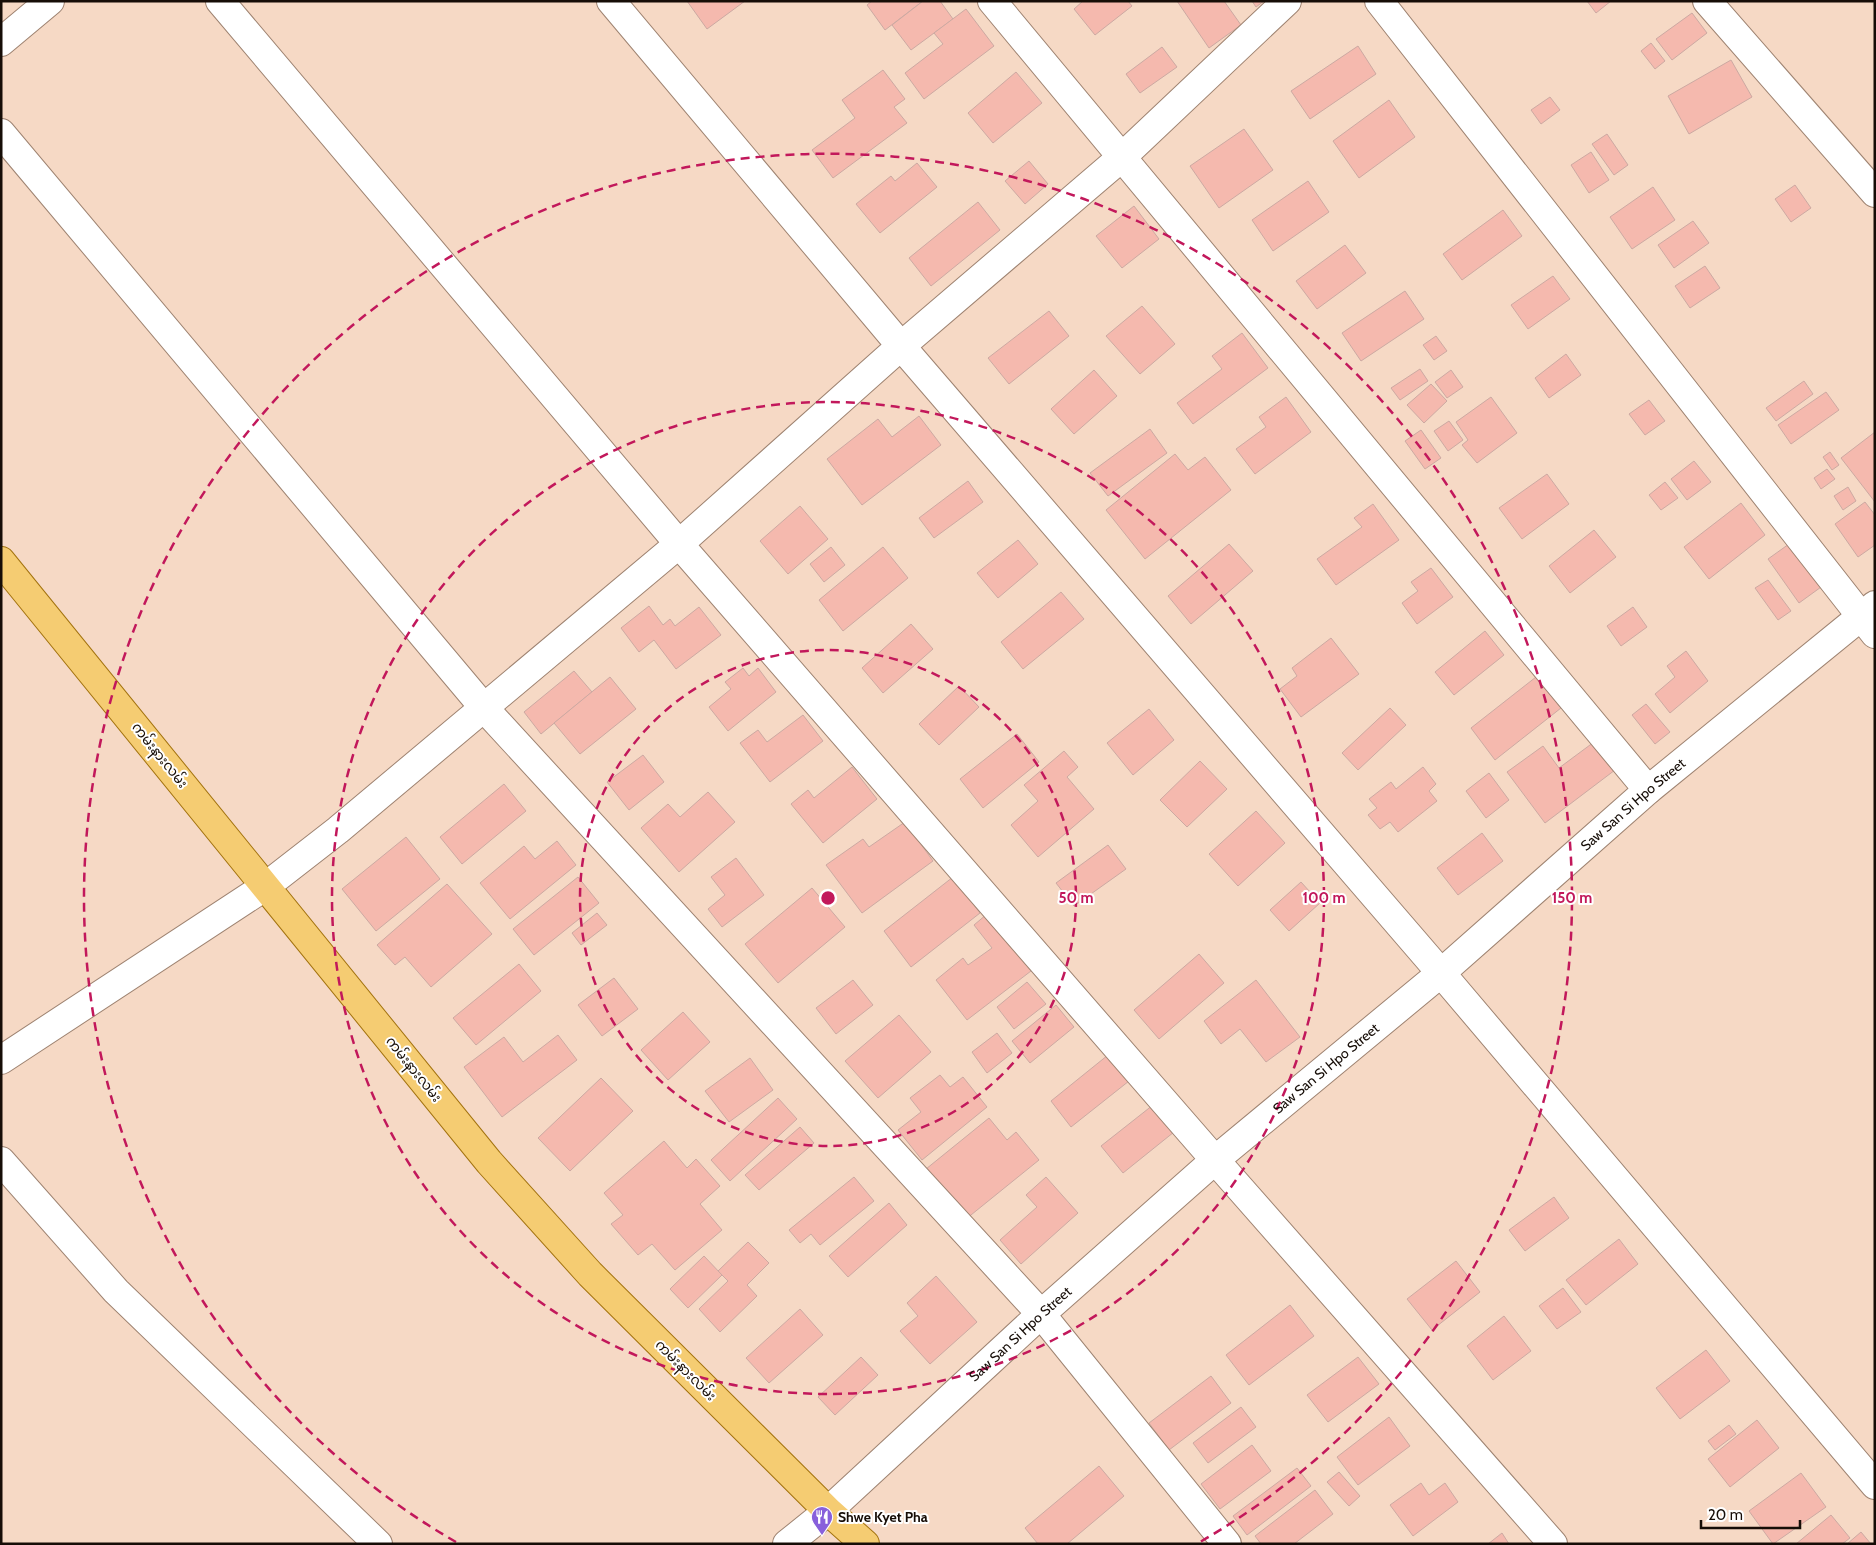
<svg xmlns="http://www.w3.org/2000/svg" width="1876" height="1545" font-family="Cabin,'Noto Sans Myanmar',sans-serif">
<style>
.building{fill:#f5b9ae;stroke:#cca9a2}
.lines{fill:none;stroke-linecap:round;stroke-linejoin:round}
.minor-casing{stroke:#9e8371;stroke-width:30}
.major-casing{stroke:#a3730f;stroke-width:30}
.minor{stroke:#fff;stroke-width:28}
.major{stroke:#f5cc72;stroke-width:28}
.ring{fill:none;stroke:#c2185b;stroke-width:2.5;stroke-dasharray:9 6}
.labels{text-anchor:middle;stroke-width:4;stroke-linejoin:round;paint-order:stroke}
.street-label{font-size:14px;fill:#160d07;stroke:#fff}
.poi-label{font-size:14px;font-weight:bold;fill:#160d07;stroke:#fff;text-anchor:start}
.centre{fill:#c2185b;stroke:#fff;stroke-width:2.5}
.ring-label{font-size:15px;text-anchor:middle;font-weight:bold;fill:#c2185b;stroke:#fff;stroke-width:4;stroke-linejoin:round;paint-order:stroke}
</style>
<rect width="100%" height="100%" fill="#f6d9c5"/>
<g class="building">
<path d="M687,1h58l-38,28z"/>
<path d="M872,1h51l-38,29 -18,-25z"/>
<path d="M923,1h17l13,18 -42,31 -19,-25z"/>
<path d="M1083,1h45l4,5 -37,29 -21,-26z"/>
<path d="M1177,1h47l17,24 -32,23z"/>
<path d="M1252,1h12l-8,6z"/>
<path d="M1587,1h24l-15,12z"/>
<path d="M966,9l28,37 -70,53 -19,-26 38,-29 -9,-11z"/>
<path d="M1692,13l15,20 -35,27 -16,-21z"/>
<path d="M1651,43l14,18 -10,8 -14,-18z"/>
<path d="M1358,46l18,28 -66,45 -19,-28z"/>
<path d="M1162,47l15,20 -37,26 -14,-19z"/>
<path d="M1731,60l21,37 -63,37 -21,-38z"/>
<path d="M883,70l22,29 -11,8 13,16 -74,55 -21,-28 43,-32 -13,-18z"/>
<path d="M1016,72l26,31 -49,40 -25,-30z"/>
<path d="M1550,97l10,13 -19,14 -10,-14z"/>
<path d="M1389,100l26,37 -56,41 -26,-37z"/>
<path d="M1244,129l29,41 -54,38 -29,-42z"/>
<path d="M1607,134l21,31 -14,10 -22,-31z"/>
<path d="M1591,152l18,28 -20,13 -18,-28z"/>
<path d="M1029,161l19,23 -23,20 -20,-23z"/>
<path d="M917,163l20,24 -57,46 -24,-29 35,-28 4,5z"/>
<path d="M1308,181l21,31 -56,39 -21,-31z"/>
<path d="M1795,185l16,23 -20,14 -16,-23z"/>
<path d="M1653,187l22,33 -43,29 -22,-32z"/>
<path d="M978,202l22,28 -69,56 -22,-28z"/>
<path d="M1134,206l25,33 -37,29 -26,-32z"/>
<path d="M1503,210l19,26 -60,44 -19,-26z"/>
<path d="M1693,221l16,22 -35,25 -16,-23z"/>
<path d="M1345,245l21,28 -49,36 -21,-28z"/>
<path d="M1705,266l15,22 -30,20 -15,-22z"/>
<path d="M1553,276l17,23 -42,30 -17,-24z"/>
<path d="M1405,291l19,28 -63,42 -19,-28z"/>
<path d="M1142,306l33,38 -35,30 -34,-38z"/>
<path d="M1049,311l20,25 -60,48 -21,-26z"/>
<path d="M1242,333l26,35 -75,56 -16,-21 45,-34 -10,-13z"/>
<path d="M1436,336l11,15 -13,9 -11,-15z"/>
<path d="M1566,354l15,21 -32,23 -14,-20z"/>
<path d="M1420,369l8,12 -28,19 -9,-12z"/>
<path d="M1094,370l23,26 -43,38 -23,-25z"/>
<path d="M1451,370l12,17 -16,11 -12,-16z"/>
<path d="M1804,381l9,13 -37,27 -10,-13z"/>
<path d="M1431,384l16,17 -23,22 -17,-18z"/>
<path d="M1826,392l13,18 -48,34 -13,-19z"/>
<path d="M1286,397l25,35 -56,42 -19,-25 30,-22 -7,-10z"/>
<path d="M1491,397l26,36 -40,30 -15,-18 6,-5 -12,-18z"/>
<path d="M1649,400l16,21 -20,14 -16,-21z"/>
<path d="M919,416l22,29 -79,60 -35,-46 51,-40 14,18z"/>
<path d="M1449,421l14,19 -15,11 -14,-20z"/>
<path d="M1150,429l17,24 -59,43 -18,-23z"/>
<path d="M1421,430l20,28 -16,11 -20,-28z"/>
<path d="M1875,432v70l-34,-44z"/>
<path d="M1830,452l9,13 -7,5 -9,-13z"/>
<path d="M1175,454l13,16 17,-13 26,33 -86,69 -39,-49z"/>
<path d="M1694,461l17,21 -24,18 -16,-21z"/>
<path d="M1827,469l8,10 -14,10 -7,-11z"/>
<path d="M1547,474l22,30 -47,35 -23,-31z"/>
<path d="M968,481l15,21 -49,36 -15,-20z"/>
<path d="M1665,482l13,16 -17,12 -12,-15z"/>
<path d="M1848,487l8,14 -13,9 -9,-14z"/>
<path d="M1865,502l10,13v30l-17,12 -23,-33z"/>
<path d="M1741,503l24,32 -56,44 -25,-32z"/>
<path d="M1373,504l26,36 -63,45 -19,-26 45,-32 -8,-9z"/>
<path d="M800,506l28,33 -40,35 -28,-33z"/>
<path d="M1594,530l22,27 -46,36 -21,-27z"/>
<path d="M1796,539l32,43 -29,21 -31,-44z"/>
<path d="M1018,540l20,24 -40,34 -21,-25z"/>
<path d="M1229,544l24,27 -62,53 -23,-28z"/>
<path d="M831,547l14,18 -21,17 -14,-18z"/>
<path d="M883,547l25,31 -65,53 -24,-31z"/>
<path d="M1431,568l22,29 -36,27 -15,-21 16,-12 -7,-9z"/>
<path d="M1768,580l23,31 -13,9 -23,-32z"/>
<path d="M1061,592l23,27 -61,50 -22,-27z"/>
<path d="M649,606l14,19 7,-6 5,7 24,-19 22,28 -45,34 -22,-29 -15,12 -18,-24z"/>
<path d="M1633,607l14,20 -26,19 -14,-20z"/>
<path d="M911,624l22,25 -50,44 -21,-25z"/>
<path d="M1485,631l19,24 -50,40 -19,-23z"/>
<path d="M1331,638l28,36 -58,43 -21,-28 17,-13 -5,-8z"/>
<path d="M1686,651l22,30 -38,32 -15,-19 20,-17 -8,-11z"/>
<path d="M743,668l6,8 9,-8 18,24 -48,39 -19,-24 22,-18 -6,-7z"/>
<path d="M574,671l18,21 -51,42 -17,-22z"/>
<path d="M610,677l26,32 -56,45 -26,-31z"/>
<path d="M1536,677l25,31 -66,52 -24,-32z"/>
<path d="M959,686l20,21 -40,38 -20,-21z"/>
<path d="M1646,704l24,28 -15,12 -23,-29z"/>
<path d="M1390,708l16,17 -48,45 -16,-17z"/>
<path d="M1149,709l25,31 -41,35 -26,-32z"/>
<path d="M803,715l20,26 -53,41 -30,-39 18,-13 9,12z"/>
<path d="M1017,734l22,28 -56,46 -23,-29z"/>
<path d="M1594,742l21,28 -70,53 -38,-51 36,-26 16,22z"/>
<path d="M1064,751l14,16 -11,10 27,32 -56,48 -27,-32 27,-24 -14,-16z"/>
<path d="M643,755l21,27 -35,28 -22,-28z"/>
<path d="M1200,761l27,28 -40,38 -27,-27z"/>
<path d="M852,767l25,32 -54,44 -32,-39 17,-14 6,8z"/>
<path d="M1423,767l13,17 -7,7 8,10 -39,31 -8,-10 -10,7 -12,-14 9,-7 -8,-9 22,-17 5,7z"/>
<path d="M1489,773l20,27 -23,18 -20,-27z"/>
<path d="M504,784l22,27 -64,53 -22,-27z"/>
<path d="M708,792l27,30 -56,50 -38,-44 27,-24 12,13z"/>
<path d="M1256,811l29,32 -47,43 -29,-32z"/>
<path d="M905,822l28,39 -71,52 -36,-48 37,-26 6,8z"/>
<path d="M1482,833l21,28 -45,34 -21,-27z"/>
<path d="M406,837l34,42 -64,52 -34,-42z"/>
<path d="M557,841l19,24 -66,54 -30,-36 44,-37 11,13z"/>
<path d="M1108,845l18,24 -52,37 -18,-23z"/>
<path d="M736,858l28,37 -42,32 -14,-18 17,-14 -14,-18z"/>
<path d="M578,877l21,26 -65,52 -21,-26z"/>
<path d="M953,877l27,36 -69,54 -27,-36z"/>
<path d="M1301,882l19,21 -31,28 -19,-21z"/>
<path d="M447,884l45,50 -61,53 -26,-30 -10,8 -18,-20z"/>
<path d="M812,888l33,39 -67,56 -33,-39z"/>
<path d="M597,913l10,12 -26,20 -9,-12z"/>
<path d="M987,914l44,57 -64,49 -31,-40 27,-22 5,7 24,-17 -18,-23z"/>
<path d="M1199,954l25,29 -65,56 -25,-29z"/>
<path d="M519,964l22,27 -65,54 -23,-27z"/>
<path d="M614,978l24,31 -36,27 -24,-31z"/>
<path d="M853,980l20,25 -37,29 -20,-26z"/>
<path d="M1256,980l44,57 -34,25 -26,-33 -19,15 -17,-23z"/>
<path d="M1027,982l19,22 -32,25 -17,-22z"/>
<path d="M1056,1005l18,22 -44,36 -18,-22z"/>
<path d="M683,1012l27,30 -42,38 -27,-30z"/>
<path d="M899,1015l32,37 -53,46 -33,-37z"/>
<path d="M997,1033l15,20 -25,20 -15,-21z"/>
<path d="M558,1035l19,25 -75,57 -38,-50 40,-30 19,25z"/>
<path d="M1108,1055l21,26 -58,46 -20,-26z"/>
<path d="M750,1058l23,32 -44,32 -24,-31z"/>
<path d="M940,1075l10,12 13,-10 24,30 -65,53 -24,-30 23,-18 -11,-14z"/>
<path d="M601,1078l32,33 -63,60 -32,-33z"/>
<path d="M778,1098l19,21 -67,62 -19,-21z"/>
<path d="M1153,1105l21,27 -51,41 -22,-27z"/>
<path d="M989,1118l18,22 9,-8 23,28 -73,59 -40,-50z"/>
<path d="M800,1127l14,16 -55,47 -14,-15z"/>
<path d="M664,1141l23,27 9,-9 24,27 -20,18 22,26 -47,40 -23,-26 -14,11 -27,-31 12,-9 -19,-22z"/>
<path d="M854,1177l20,24 -54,44 -9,-11 -11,9 -11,-13z"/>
<path d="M1046,1177l32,36 -57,51 -21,-24 37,-33 -11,-12z"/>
<path d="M1554,1197l15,21 -44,33 -16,-21z"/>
<path d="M889,1203l18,22 -59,52 -19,-21z"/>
<path d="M1619,1239l19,25 -52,41 -20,-25z"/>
<path d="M748,1242l21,21 -22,22 10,11 -37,36 -21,-23 29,-28 -10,-10z"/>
<path d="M704,1256l18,19 -34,33 -18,-19z"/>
<path d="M1456,1261l24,31 -48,38 -25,-31z"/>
<path d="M936,1276l41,46 -47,42 -30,-33 18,-15 -11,-13z"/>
<path d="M1563,1288l18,24 -24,17 -18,-23z"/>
<path d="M1290,1305l24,31 -65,49 -23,-30z"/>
<path d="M800,1309l23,26 -54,48 -23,-25z"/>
<path d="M1504,1316l27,35 -38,29 -26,-34z"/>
<path d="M1706,1350l24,31 -50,38 -24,-31z"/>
<path d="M861,1357l17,18 -43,40 -17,-18z"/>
<path d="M1358,1357l21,27 -51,38 -21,-27z"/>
<path d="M1211,1376l20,27 -62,47 -20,-27z"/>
<path d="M1241,1407l15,20 -48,36 -15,-20z"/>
<path d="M1389,1417l21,29 -52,39 -21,-28z"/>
<path d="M1757,1420l22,28 -49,39 -22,-28z"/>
<path d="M1729,1425l7,9 -21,16 -7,-9z"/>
<path d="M1252,1445l19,26 -51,38 -19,-25z"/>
<path d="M1099,1466l25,30 -57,48h-29l-13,-16z"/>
<path d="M1297,1468l14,18 -64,49 -14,-19z"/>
<path d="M1339,1472l21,24 -11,10 -22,-24z"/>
<path d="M1801,1473l25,34 -53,37 -24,-33z"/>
<path d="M1421,1483l8,12 16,-12 13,19 -45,34 -23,-31z"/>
<path d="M1315,1490l18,24 -39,30h-33l-6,-8z"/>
<path d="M1831,1515l19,23 -8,6h-46z"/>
<path d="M1861,1532l10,12h-24z"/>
<path d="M1502,1533l7,11h-21z"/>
</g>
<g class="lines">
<g class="minor-casing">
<g id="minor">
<path d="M220,1l459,543 536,616 338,384"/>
<path d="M611,1l290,345 540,627 434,512"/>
<path d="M992,1l656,789"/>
<path d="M1379,1l496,633"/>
<path d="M1707,1l168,192"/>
<path d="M1,42l49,-41"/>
<path d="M1,133l484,576 556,605 186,230"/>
<path d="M1,1060l265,-174 72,-56 341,-286 222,-198 221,-189 165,-156"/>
<path d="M1,1161l115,130 262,253"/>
<path id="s1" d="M787,1544l41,-33 213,-197 174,-154 226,-187 207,-183 227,-185"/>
</g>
</g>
<g class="major-casing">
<path id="major" d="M1,561l488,601 101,112 238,237 37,33"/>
</g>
<use href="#minor" class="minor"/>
<use href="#major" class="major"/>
</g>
<g class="ring">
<circle cx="828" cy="898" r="248"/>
<circle cx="828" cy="898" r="496"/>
<path d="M456 1542A744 744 0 1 1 1200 1542"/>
</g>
<defs>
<g id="restaurant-pin" transform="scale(1.125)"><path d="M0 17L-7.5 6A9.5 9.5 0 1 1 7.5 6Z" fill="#8860db" stroke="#fff"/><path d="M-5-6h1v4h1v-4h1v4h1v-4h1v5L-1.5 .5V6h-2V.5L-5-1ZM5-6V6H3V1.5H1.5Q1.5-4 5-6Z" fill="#fff"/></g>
</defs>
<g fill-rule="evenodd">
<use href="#restaurant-pin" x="822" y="1517"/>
</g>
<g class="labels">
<g class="street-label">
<text transform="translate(160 755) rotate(51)" y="5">ကမ်းနားလမ်း</text>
<text dy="5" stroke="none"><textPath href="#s1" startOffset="1124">Saw San Si Hpo Street</textPath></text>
<text dy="5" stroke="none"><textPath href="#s1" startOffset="719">Saw San Si Hpo Street</textPath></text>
<text transform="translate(414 1069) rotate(51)" y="5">ကမ်းနားလမ်း</text>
<text dy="5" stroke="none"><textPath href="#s1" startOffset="314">Saw San Si Hpo Street</textPath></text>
<text transform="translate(686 1370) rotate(45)" y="5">ကမ်းနားလမ်း</text>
</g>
<g class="poi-label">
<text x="838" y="1522">Shwe Kyet Pha</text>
</g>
</g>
<circle cx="828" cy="898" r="8" class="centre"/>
<g class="ring-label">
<text x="1076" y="903">50 m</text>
<text x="1324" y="903">100 m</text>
<text x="1572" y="903">150 m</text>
</g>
<rect width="1876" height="1545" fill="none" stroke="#160d07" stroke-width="5"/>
<path d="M1701 1520v8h99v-8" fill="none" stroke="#160d07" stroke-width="2.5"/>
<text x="1708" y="1520" font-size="15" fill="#160d07" stroke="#ffffff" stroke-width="4" paint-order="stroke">20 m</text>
</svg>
